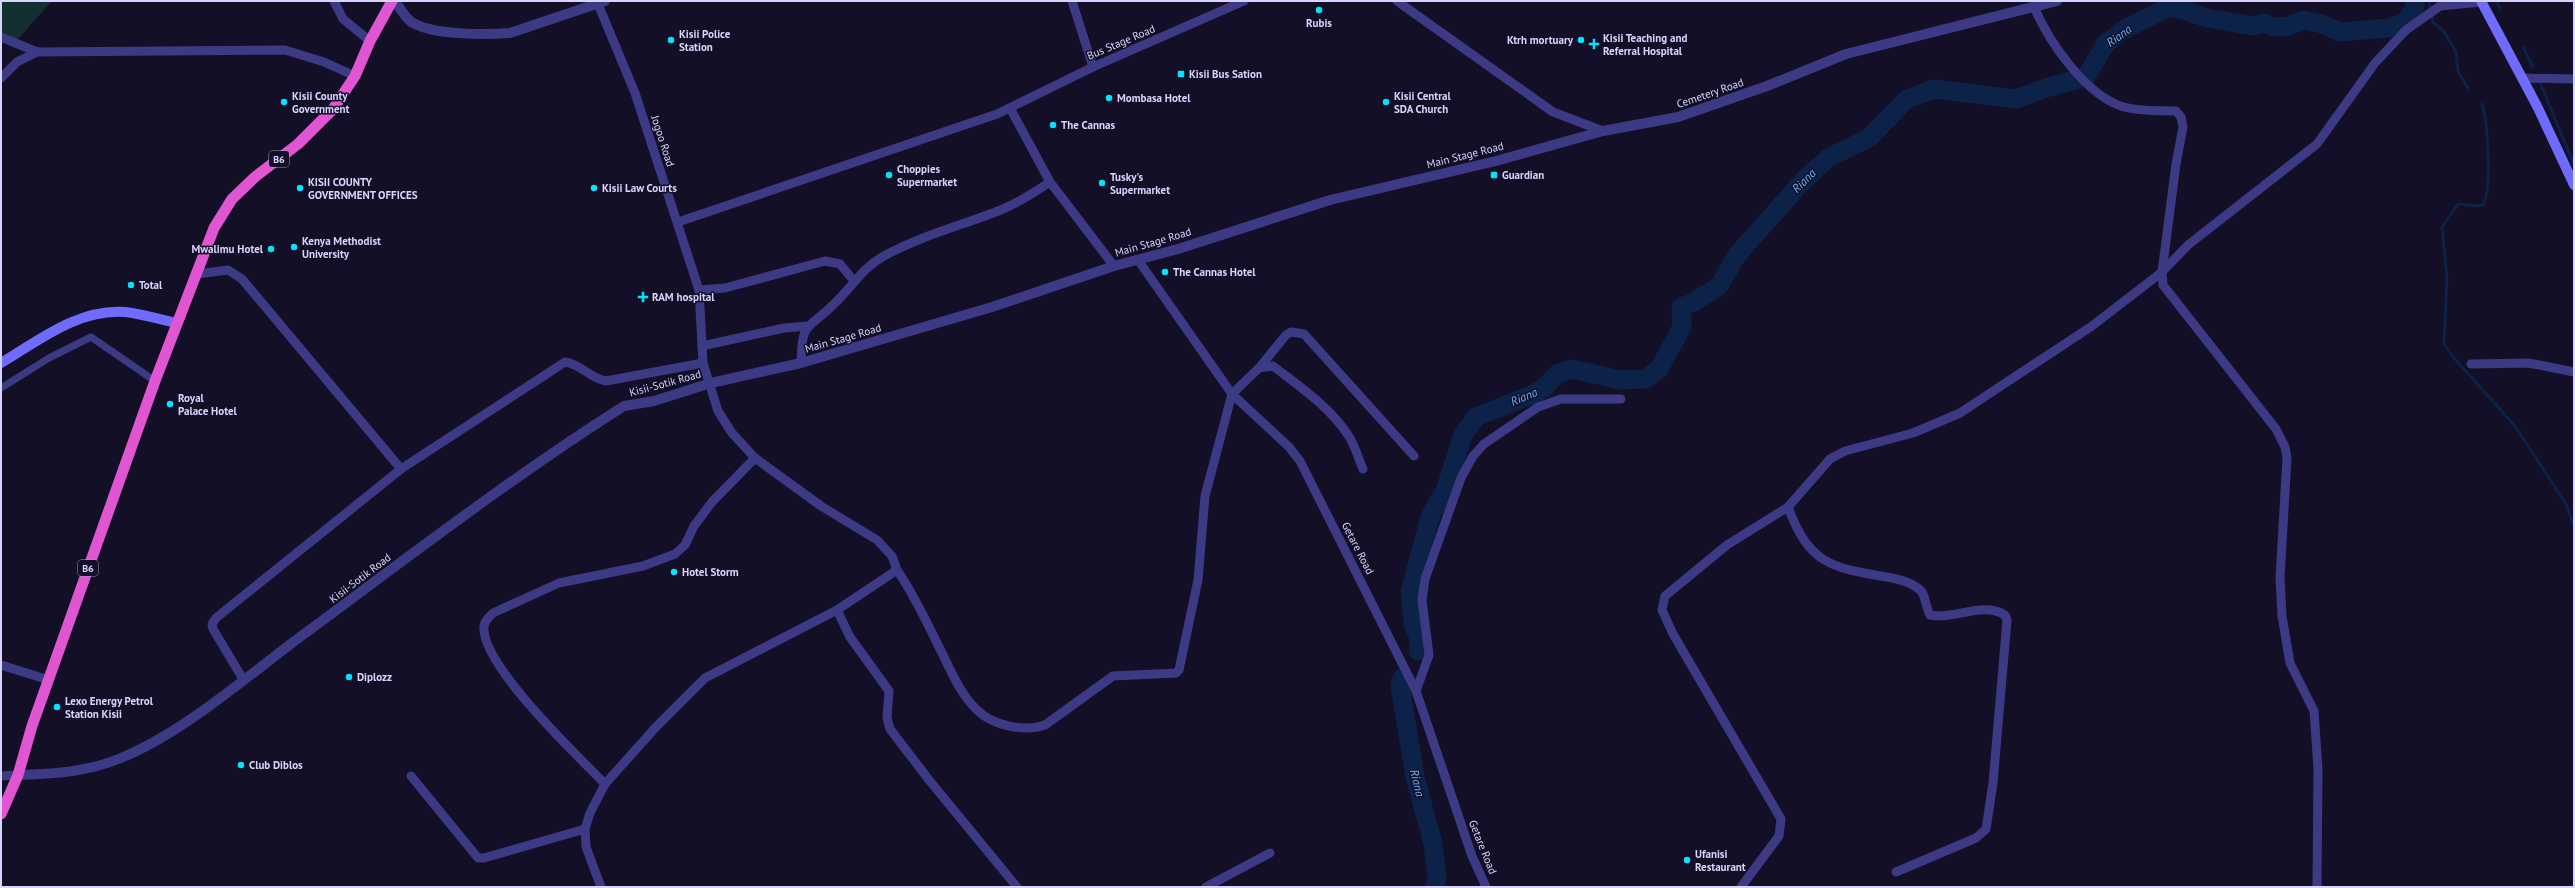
<svg xmlns="http://www.w3.org/2000/svg" width="2575" height="888" font-family="'PT Sans',sans-serif">
<style>
.green{fill:#12302f}
.lines{fill:none;stroke-linecap:round;stroke-linejoin:round}
.stream{stroke:#0c2248;stroke-width:3}
.river{stroke:#0c2248;stroke-width:19}
.pedestrian{stroke:#3d3a85;stroke-width:7}
.minor{stroke:#3d3a85;stroke-width:9}
.tertiary{stroke:#3d3a85;stroke-width:10}
.secondary{stroke:#6f6bff;stroke-width:10}
.trunk{stroke:#e055d1;stroke-width:11}
.poi-dot{fill:#00e5ff;stroke:#130f26;stroke-width:1.5}
.labels{text-anchor:middle;stroke-width:3;stroke-linejoin:round;paint-order:stroke}
.shield{fill:#130f26;stroke:#9e99be;stroke-width:1}
.shield-label{font-size:10px;font-weight:bold;fill:#d9d4ff}
.poi-label{font-size:11px;font-weight:bold;fill:#d9d4ff;stroke:#130f26;text-anchor:start}
.street-label{font-size:11px;fill:#d9d4ff;stroke:#130f26}
.water-label{font-size:12px;font-style:italic;fill:#62b6ff;stroke:#130f26}
</style>
<rect width="100%" height="100%" fill="#130f26"/>
<path class="green" d="M1,1h51l-36,40 -15,-2z"/>
<g class="lines">
<g class="stream">
<path d="M2429,1l4,21 11,10 12,20 2,19 10,17"/>
<path d="M2496,1l4,7"/>
<path d="M2523,47l10,20"/>
<path d="M2541,85l33,80"/>
<path d="M2482,104c6,19 10,84 1,101l-7,1 -18,-2 -16,23 5,50 -3,67 10,14 61,68 51,78 8,23"/>
</g>
<g class="river">
<path d="M1418,651l1,-13 -6,-14 -3,-33 21,-77 14,-23 18,-56 13,-18 60,-24 9,-6 12,-13 15,-5 48,11 25,-1 14,-10 17,-31 6,-12 -1,-19 13,-5 25,-16 18,-31 65,-73 26,-24 41,-20 38,-39 27,-10 82,10 33,-12 37,-10 20,-34 17,-13 46,-23 18,4 20,7 46,8 11,-3 10,4 14,-1 16,-6 18,4 18,8 49,-4 15,-6 10,-12 1,-9"/>
<path d="M1402,678l-2,8 15,91 18,67 4,33 -2,10"/>
</g>
<path class="pedestrian" d="M1,388l48,-30 42,-21 64,44"/>
<g class="minor">
<path d="M334,1l9,18 27,22"/>
<path d="M1072,1l21,66"/>
<path d="M1397,1l156,111 50,19"/>
<path d="M598,4l37,89 64,197 4,73 15,48 14,22 23,25 66,48 56,34 15,16 5,14 -60,40 -132,68 -50,50 -50,56 -15,29 -5,16 1,18 15,40"/>
<path d="M2034,7c15,35 52,89 90,100 17,5 35,3 52,4l5,6 2,10 -7,37 -14,108 1,13 113,144 9,18 2,11 -7,120 2,38 8,47 24,48 4,58 -1,118"/>
<path d="M1,37l36,15"/>
<path d="M1,78l16,-16 20,-10 248,-2 39,12 31,14"/>
<path d="M2522,78l52,1"/>
<path d="M1010,108l40,74 64,84"/>
<path d="M678,222l319,-108 96,-47 151,-66"/>
<path d="M1138,260l94,134 57,53 11,14 116,230 56,165 14,31"/>
<path d="M197,274l31,-4 14,9 159,190"/>
<path d="M699,290l26,-2 100,-27 15,3 14,17"/>
<path d="M702,346l82,-18 24,-2"/>
<path d="M801,363c1,-43 6,-32 33,-59 17,-16 29,-37 50,-48 38,-21 80,-31 119,-47 17,-7 32,-17 47,-27"/>
<path d="M2471,364l58,-1 45,9"/>
<path d="M1259,368l27,-33 5,-3 13,2 110,122"/>
<path d="M1788,507c22,60 46,61 104,71 10,2 23,6 30,14 4,7 4,16 8,23 24,5 53,-14 75,0l2,5 -14,163 -7,46 -10,9 -80,34"/>
<path d="M897,570c18,26 31,55 45,83 10,20 19,42 35,57 16,16 48,22 68,15l68,-49 63,-3 3,-3 19,-90 7,-84 27,-102 27,-26 14,-2c26,20 57,41 75,69 7,10 10,23 15,34"/>
<path d="M837,610l13,27 39,54 -2,27 3,11 39,51 88,107"/>
<path d="M1,665l48,15"/>
<path d="M243,679l-30,-50 -1,-5 4,-6 185,-149 164,-107c16,2 26,17 41,19l97,-18"/>
<path d="M1416,691l13,-36 -7,-55 3,-21 36,-101 12,-22 11,-12 54,-37 23,-8h60"/>
<path d="M1,776l17,-1"/>
<path d="M411,776l67,82h6l101,-29"/>
<path d="M605,784c-27,-28 -125,-120 -121,-158 1,-6 5,-9 9,-13l66,-30 84,-17 32,-12 10,-9 9,-19 18,-24 43,-44"/>
<path d="M1206,887l64,-34"/>
<path d="M1741,887l38,-51 2,-17 -108,-185 -11,-24 3,-14 62,-51 61,-38 42,-48 15,-8 68,-18 47,-20 132,-87 70,-54 26,-27 129,-101 58,-81 31,-33 34,-24 41,-4"/>
</g>
<g class="tertiary">
<path d="M395,1c5,7 12,20 20,23 22,11 70,11 95,9l95,-32"/>
<path d="M18,775c36,-1 69,-3 103,-17 62,-25 125,-81 179,-121 107,-79 212,-160 324,-231l30,-5 57,-18 90,-20 191,-56 122,-41 64,-17 152,-49 166,-39 107,-30 75,-14 89,-31 79,-32 211,-53"/>
</g>
<g class="secondary">
<path d="M2481,1l57,107 36,77"/>
<path d="M1,363c37,-22 78,-55 124,-51 17,2 34,7 51,11"/>
</g>
<path class="trunk" d="M1,814l17,-39 14,-49 123,-345 59,-153 18,-29 23,-22 43,-33 35,-35 22,-33 15,-35 22,-40"/>
</g>
<g class="poi-dot">
<circle cx="1319" cy="10" r="4"/>
<circle cx="671" cy="40" r="4"/>
<circle cx="1581" cy="40" r="4"/>
<path d="M1592 38h4v4h4v4h-4v4h-4v-4h-4v-4h4z"/>
<rect x="1177" y="70" width="8" height="8" rx="2"/>
<circle cx="1109" cy="98" r="4"/>
<circle cx="284" cy="102" r="4"/>
<circle cx="1386" cy="102" r="4"/>
<circle cx="1053" cy="125" r="4"/>
<circle cx="889" cy="175" r="4"/>
<rect x="1490" y="171" width="8" height="8" rx="2"/>
<circle cx="1102" cy="183" r="4"/>
<circle cx="300" cy="188" r="4"/>
<circle cx="594" cy="188" r="4"/>
<circle cx="294" cy="247" r="4"/>
<circle cx="271" cy="249" r="4"/>
<circle cx="1165" cy="272" r="4"/>
<circle cx="131" cy="285" r="4"/>
<path d="M641 291h4v4h4v4h-4v4h-4v-4h-4v-4h4z"/>
<circle cx="170" cy="404" r="4"/>
<circle cx="674" cy="572" r="4"/>
<circle cx="349" cy="677" r="4"/>
<circle cx="57" cy="707" r="4"/>
<circle cx="241" cy="765" r="4"/>
<circle cx="1687" cy="860" r="4"/>
</g>
<g class="labels">
<g class="shield">
<rect x="269" y="151" width="20" height="16" rx="3"/>
<rect x="78" y="560" width="20" height="16" rx="3"/>
</g>
<g class="shield-label">
<text x="279" y="163">B6</text>
<text x="88" y="572">B6</text>
</g>
<g class="poi-label">
<text x="1319" y="27" text-anchor="middle">Rubis</text>
<text x="679" y="38">Kisii Police<tspan x="679" dy="13">Station</tspan></text>
<text x="1603" y="42">Kisii Teaching and<tspan x="1603" dy="13">Referral Hospital</tspan></text>
<text x="1573" y="44" text-anchor="end">Ktrh mortuary</text>
<text x="1189" y="78">Kisii Bus Sation</text>
<text x="292" y="100">Kisii County<tspan x="292" dy="13">Government</tspan></text>
<text x="1394" y="100">Kisii Central<tspan x="1394" dy="13">SDA Church</tspan></text>
<text x="1117" y="102">Mombasa Hotel</text>
<text x="1061" y="129">The Cannas</text>
<text x="897" y="173">Choppies<tspan x="897" dy="13">Supermarket</tspan></text>
<text x="1502" y="179">Guardian</text>
<text x="1110" y="181">Tusky's<tspan x="1110" dy="13">Supermarket</tspan></text>
<text x="308" y="186">KISII COUNTY<tspan x="308" dy="13">GOVERNMENT OFFICES</tspan></text>
<text x="602" y="192">Kisii Law Courts</text>
<text x="302" y="245">Kenya Methodist<tspan x="302" dy="13">University</tspan></text>
<text x="263" y="253" text-anchor="end">Mwalimu Hotel</text>
<text x="1173" y="276">The Cannas Hotel</text>
<text x="139" y="289">Total</text>
<text x="652" y="301">RAM hospital</text>
<text x="178" y="402">Royal<tspan x="178" dy="13">Palace Hotel</tspan></text>
<text x="682" y="576">Hotel Storm</text>
<text x="357" y="681">Diplozz</text>
<text x="65" y="705">Lexo Energy Petrol<tspan x="65" dy="13">Station Kisii</tspan></text>
<text x="249" y="769">Club Diblos</text>
<text x="1695" y="858">Ufanisi<tspan x="1695" dy="13">Restaurant</tspan></text>
</g>
<g class="street-label">
<text transform="translate(1121 42) rotate(-23)" y="4">Bus Stage Road</text>
<text transform="translate(1710 93) rotate(-19)" y="4">Cemetery Road</text>
<text transform="translate(663 141) rotate(72)" y="4">Jogoo Road</text>
<text transform="translate(1465 155) rotate(-14)" y="4">Main Stage Road</text>
<text transform="translate(1153 242) rotate(-16)" y="4">Main Stage Road</text>
<text transform="translate(843 338) rotate(-16)" y="4">Main Stage Road</text>
<text transform="translate(665 383) rotate(-15)" y="4">Kisii-Sotik Road</text>
<text transform="translate(1358 548) rotate(63)" y="4">Getare Road</text>
<text transform="translate(360 578) rotate(-37)" y="4">Kisii-Sotik Road</text>
<text transform="translate(1483 847) rotate(68)" y="4">Getare Road</text>
</g>
<g class="water-label">
<text transform="translate(2119 36) rotate(-36)" y="4">Riana</text>
<text transform="translate(1804 181) rotate(-45)" y="4">Riana</text>
<text transform="translate(1524 397) rotate(-23)" y="4">Riana</text>
<text transform="translate(1417 783) rotate(77)" y="4">Riana</text>
</g>
</g>
<rect width="2575" height="888" fill="none" stroke="#d9d4ff" stroke-width="4"/>
</svg>
